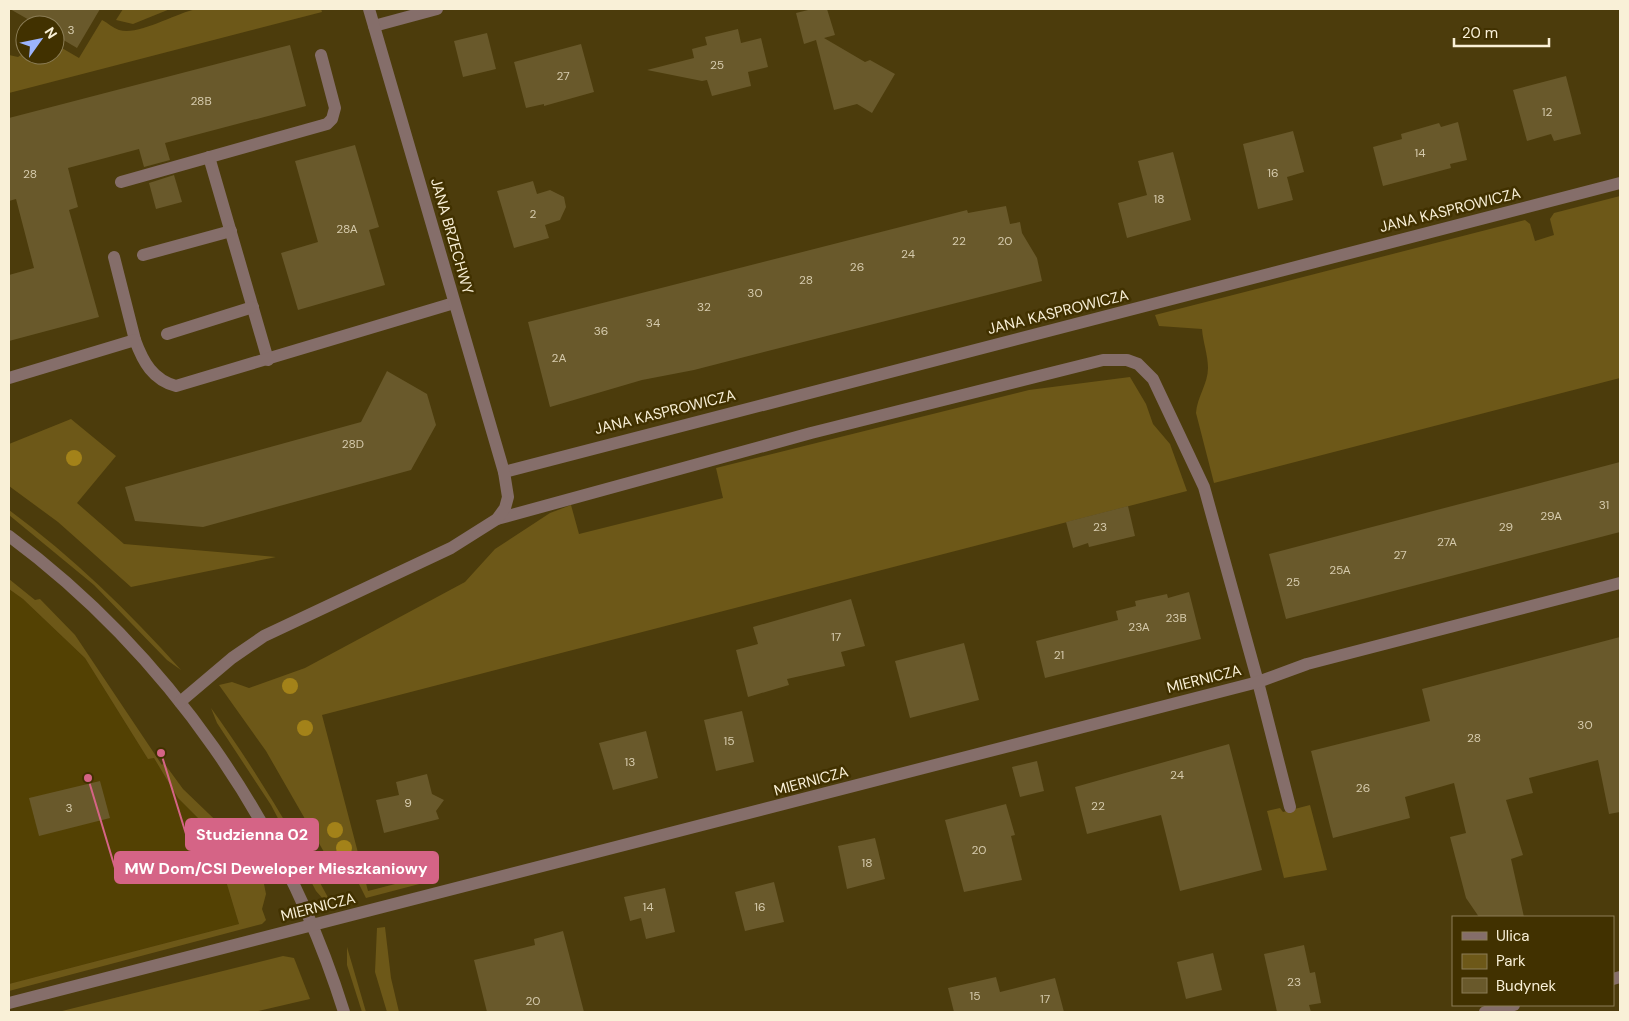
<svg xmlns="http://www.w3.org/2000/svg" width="1629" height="1021" font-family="'DM Sans',sans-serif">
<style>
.built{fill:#534103}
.green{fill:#6d5818}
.building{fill:#69592b}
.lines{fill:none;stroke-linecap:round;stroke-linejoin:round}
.minor{stroke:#856e6a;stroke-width:12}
.tree{fill:#a38219}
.labels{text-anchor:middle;stroke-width:5;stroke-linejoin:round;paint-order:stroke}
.number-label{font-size:12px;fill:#d5caac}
.street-label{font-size:15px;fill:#f9f0d7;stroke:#413100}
.leader{fill:none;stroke:#d56486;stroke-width:2}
.callout-dot{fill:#d56486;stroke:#413100;stroke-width:2}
.callout{fill:#d56486;stroke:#d56486;stroke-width:2}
.callout-label{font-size:16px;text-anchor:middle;font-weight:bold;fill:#fff}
</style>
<rect width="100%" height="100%" fill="#4c3c0c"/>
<path class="built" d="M9,589l14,10 62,59 63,101 6,-1 24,40 21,21 20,39 20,66 -230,60z"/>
<g class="green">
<path d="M123,9h47l-37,15 -17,-4z"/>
<path d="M197,9h124l1,3 -313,81v-38l9,2 7,-5v3h30v-11l24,14 23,-38c6,3 11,8 17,10 20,6 56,-17 78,-21z"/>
<path d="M1620,196v182l-406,105 -18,-70c1,-16 12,-29 12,-45 0,-13 -5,-26 -6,-39l-43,-3 -4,-11 370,-95 5,4 5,17 19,-6 -4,-16 4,-6z"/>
<path d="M1130,377l16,27 7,20 17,20 17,47 -865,224 46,176 58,-15 1,6 -61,16 -9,-18 -29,-21 -62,-108 -47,-66 13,-3 17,6 56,-20 160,-86 30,-33 55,-36 21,-8 8,29 144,-36 -7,-30 313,-78z"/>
<path d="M71,419l45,37 -39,47 47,41 152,13 -145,30 -73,-65 -49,-36v-42z"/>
<path d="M9,510c64,47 119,101 172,160l-14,-10 -73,-75 -85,-70z"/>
<path d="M9,579l26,21 5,-1 35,36 87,130 2,-2 19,26 50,48 17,25 14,22 2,10 -4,15 4,11 -4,4 -253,67v-7l230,-60 -20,-66 -20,-39 -21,-21 -24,-40 -6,1 -63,-101 -62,-59 -14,-10z"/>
<path d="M211,708c44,61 83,126 119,193l-6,-1 -8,-9 -45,-86 -54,-82z"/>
<path d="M1310,805l17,65 -43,8 -17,-67 13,-3 3,4z"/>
<path d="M385,927l6,51 8,34h-12l-12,-40 2,-44z"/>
<path d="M347,947l19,65h-4l-15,-47z"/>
<path d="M283,956l11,2 16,41 -56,13h-196z"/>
</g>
<g class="building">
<path d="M10,9h90l-23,39 -22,-13v-10h-17z"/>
<path d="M812,9h15l8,26 -11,3 41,24 5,-2 25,14 -23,39 -15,-9 -23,6 -18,-70 -12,4 -8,-31z"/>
<path d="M738,29l3,14 20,-5 7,29 -20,5 3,14 -39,10 -5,-16 -5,1 -55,-11 47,-12 -2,-9 15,-4 -2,-8z"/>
<path d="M487,33l9,36 -33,8 -9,-36z"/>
<path d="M581,44l13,48 -50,14v-2l-18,4 -12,-46z"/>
<path d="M290,45l16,61 -141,37 5,17 -26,7 -5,-18 -71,19 10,39 -9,3 30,107 -90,24v-66l25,-7 -18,-69 -7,2v-83z"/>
<path d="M1566,76l15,58 -27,7 -3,-7 -24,7 -14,-51z"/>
<path d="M1458,122l9,38 -17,4 1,4 -68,18 -10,-39 29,-8 -1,-5 38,-11 2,4z"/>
<path d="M1293,131l11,41 -17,5 6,23 -35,9 -15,-65z"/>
<path d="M355,145l24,82 -10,3 16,55 -87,25 -17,-57 37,-11 -23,-81z"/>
<path d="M1173,152l18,68 -64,18 -9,-35 29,-8 -9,-34z"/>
<path d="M174,175l8,27 -26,7 -7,-26z"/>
<path d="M533,181l4,13 13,-4 14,7 2,10 -6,13 -15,5 4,13 -35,10 -17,-57z"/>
<path d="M1006,206l4,18 10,-2 2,11 15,25 5,23 -348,89 -52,10 -92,27 -22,-85 439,-112 1,3z"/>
<path d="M387,371l40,23 9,31 -25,45 -208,57 -68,-6 -10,-34 236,-65z"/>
<path d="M1620,462v70l-334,87 -17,-65z"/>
<path d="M1128,506l7,30 -46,11 -1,-4 -15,5 -7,-26z"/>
<path d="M1189,592l12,47 -156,39 -9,-37 82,-21 -2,-9 20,-5 -1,-5 32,-7 1,4z"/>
<path d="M851,599l14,47 -24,6 4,14 -58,13 2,6 -41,12 -12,-47 22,-6 -5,-17z"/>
<path d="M1620,637v175l-11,2 -11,-54 -69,18 4,15 -27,7 17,55 -12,4 13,58h-45l-13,-19 -16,-61 16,-4 -12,-50 -49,14 5,21 -77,20 -22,-87 119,-30 -8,-32z"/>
<path d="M964,643l15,57 -69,18 -15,-57z"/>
<path d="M742,711l12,51 -38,9 -12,-51z"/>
<path d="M646,731l12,47 -45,12 -14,-47z"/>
<path d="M1229,744l33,126 -82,21 -19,-76 -74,19 -12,-47z"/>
<path d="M1037,761l7,30 -24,6 -8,-30z"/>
<path d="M427,774l5,20 12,6 -8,11 3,8 -55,14 -8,-33 23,-5 -3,-13z"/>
<path d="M100,781l10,37 -71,18 -10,-38z"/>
<path d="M1006,804l9,31 -4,1 11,44 -58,12 -19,-72z"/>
<path d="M875,838l10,41 -38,10 -9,-43z"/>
<path d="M774,882l10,40 -39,9 -10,-39z"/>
<path d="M665,888l10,44 -29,7 -5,-21 -11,3 -6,-24z"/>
<path d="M563,931l21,81h-97l-13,-52 61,-15 -1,-6z"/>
<path d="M1304,945l6,28 5,-1 6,31 -12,2 2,7h-34l-13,-58z"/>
<path d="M1213,953l9,37 -36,9 -9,-37z"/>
<path d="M996,977l4,15 55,-14 9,34h-110l-6,-24z"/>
</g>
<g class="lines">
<g class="minor">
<path d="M374,26l63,-17"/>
<path d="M209,157l59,203"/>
<path d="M121,182l206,-58 5,-5 3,-11 -14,-53"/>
<path d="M143,255l88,-24"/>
<path d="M114,257l21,83"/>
<path d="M167,334l86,-27"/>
<path d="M9,378l126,-38c8,22 18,40 41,46l278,-83"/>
<path d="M504,472l1116,-289"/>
<path d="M497,519l314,-86 292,-73h24l11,4 15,15 51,108 54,195 32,125"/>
<path d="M9,536c159,118 276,288 335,476"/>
<path d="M180,702l52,-44 32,-22 187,-88 46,-29 8,-11 3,-11 -4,-25 -135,-463"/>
<path d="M1613,979l7,-2"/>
<path d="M9,1003l1249,-321 49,-18 313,-81"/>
<path d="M1485,1012l29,-7"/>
</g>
</g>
<g class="tree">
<circle cx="74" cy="458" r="8"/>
<circle cx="290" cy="686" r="8"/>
<circle cx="305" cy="728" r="8"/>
<circle cx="335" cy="830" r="8"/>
<circle cx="344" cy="848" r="8"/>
</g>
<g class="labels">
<g class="number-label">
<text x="71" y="34">3</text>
<text x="717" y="69">25</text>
<text x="563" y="80">27</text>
<text x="201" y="105">28B</text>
<text x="1547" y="116">12</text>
<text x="1420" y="157">14</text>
<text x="1273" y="177">16</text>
<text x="30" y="178">28</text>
<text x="1159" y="203">18</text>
<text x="533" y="218">2</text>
<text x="347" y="233">28A</text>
<text x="959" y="245">22</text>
<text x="1005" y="245">20</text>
<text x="908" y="258">24</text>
<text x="857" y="271">26</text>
<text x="806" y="284">28</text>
<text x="755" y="297">30</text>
<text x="704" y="311">32</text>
<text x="653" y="327">34</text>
<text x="601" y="335">36</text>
<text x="559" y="362">2A</text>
<text x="353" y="448">28D</text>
<text x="1604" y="509">31</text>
<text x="1551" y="520">29A</text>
<text x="1100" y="531">23</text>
<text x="1506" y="531">29</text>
<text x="1447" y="546">27A</text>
<text x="1400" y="559">27</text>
<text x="1340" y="574">25A</text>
<text x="1293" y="586">25</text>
<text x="1176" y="622">23B</text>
<text x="1139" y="631">23A</text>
<text x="836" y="641">17</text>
<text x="1059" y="659">21</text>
<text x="1585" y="729">30</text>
<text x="1474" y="742">28</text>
<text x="729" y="745">15</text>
<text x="630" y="766">13</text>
<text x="1177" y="779">24</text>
<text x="1363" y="792">26</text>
<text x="408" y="807">9</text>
<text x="1098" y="810">22</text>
<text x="69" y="812">3</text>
<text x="979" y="854">20</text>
<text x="867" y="867">18</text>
<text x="648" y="911">14</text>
<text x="760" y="911">16</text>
<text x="1294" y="986">23</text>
<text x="975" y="1000">15</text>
<text x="1045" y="1003">17</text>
<text x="533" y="1005">20</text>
</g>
<g class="street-label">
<text transform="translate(1450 210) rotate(-14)" y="5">JANA KASPROWICZA</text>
<text transform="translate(452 236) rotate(74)" y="5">JANA BRZECHWY</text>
<text transform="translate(1058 312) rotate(-14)" y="5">JANA KASPROWICZA</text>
<text transform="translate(665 412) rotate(-14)" y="5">JANA KASPROWICZA</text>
<text transform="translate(1204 679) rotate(-14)" y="5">MIERNICZA</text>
<text transform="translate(811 781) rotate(-15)" y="5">MIERNICZA</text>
<text transform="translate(318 907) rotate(-14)" y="5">MIERNICZA</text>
</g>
</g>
<path class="leader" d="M161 753L186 834M88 778L115 868"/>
<g class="callout-dot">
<circle cx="161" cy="753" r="5"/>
<circle cx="88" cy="778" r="5"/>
</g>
<g class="callout">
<rect x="186" y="819" width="132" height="31" rx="5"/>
<rect x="115" y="852" width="323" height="31" rx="5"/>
</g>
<g class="callout-label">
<text x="252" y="840">Studzienna 02</text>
<text x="276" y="874">MW Dom/CSI Deweloper Mieszkaniowy</text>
</g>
<rect width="1629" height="1021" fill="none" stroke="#f9f0d7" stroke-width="20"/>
<rect x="1452" y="916" width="162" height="90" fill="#413100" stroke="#8b7d56"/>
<rect x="1462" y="932" width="25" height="8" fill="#856e6a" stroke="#8b7d56"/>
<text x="1496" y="941" font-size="15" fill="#f9f0d7">Ulica</text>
<rect x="1462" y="954" width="25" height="15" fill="#6d5818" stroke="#8b7d56"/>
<text x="1496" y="966" font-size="15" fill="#f9f0d7">Park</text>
<rect x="1462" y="978" width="25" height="15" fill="#69592b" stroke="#8b7d56"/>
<text x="1496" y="991" font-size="15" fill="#f9f0d7">Budynek</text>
<g transform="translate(40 40) rotate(57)"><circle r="24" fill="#413100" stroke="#8b7d56"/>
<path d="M0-4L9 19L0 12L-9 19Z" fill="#9cb4fd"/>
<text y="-8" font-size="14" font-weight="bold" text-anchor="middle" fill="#f9f0d7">N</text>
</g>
<path d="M1454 38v8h95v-8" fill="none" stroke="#f9f0d7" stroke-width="2.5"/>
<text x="1462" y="38" font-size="15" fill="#f9f0d7" stroke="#413100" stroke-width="4" paint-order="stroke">20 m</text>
</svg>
